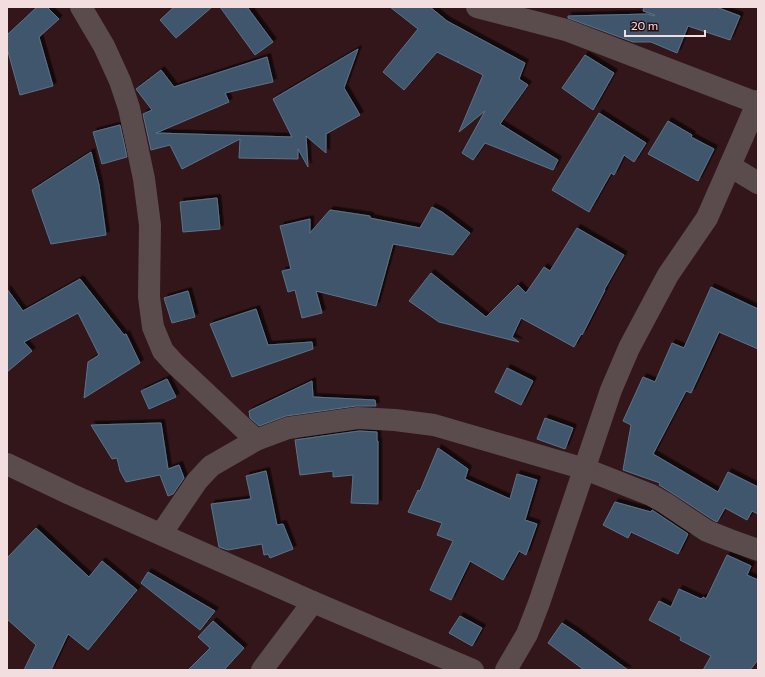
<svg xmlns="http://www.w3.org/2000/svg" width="765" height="677" font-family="Commissioner,sans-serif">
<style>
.building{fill:#3f566c;stroke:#5b738a;filter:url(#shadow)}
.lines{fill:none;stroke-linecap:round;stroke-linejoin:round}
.street{stroke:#5a4b4c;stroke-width:22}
</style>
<defs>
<filter id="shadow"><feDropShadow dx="3.5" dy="-3.5" stdDeviation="0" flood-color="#0009"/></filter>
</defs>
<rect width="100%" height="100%" fill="#331619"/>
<g class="building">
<path d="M37,7h10l12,12 -20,18 14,49 -33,9 -13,-47v-13z"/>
<path d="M174,7h38l-36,31 -16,-18z"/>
<path d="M220,7h27l26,35 -18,13z"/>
<path d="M390,7h40l17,14 78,42 -6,16 9,6 -28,39 58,36 -5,10 -68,-27 -12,17 -11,-7 23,-42 -26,21 24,-57 -26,-13 2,-1 -2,1 -20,-10 -33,38 -21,-18 35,-43z"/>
<path d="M644,7h72l24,9 -10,24 -42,-14 -11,27 -26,-11h-18l-65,-24v-2l80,-2 6,2 1,-1 -12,-4z"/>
<path d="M358,49l-14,39 16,27 -34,19v19l-20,-17 2,31 -10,-18v10l-59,-1 1,-19 -58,30 -12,-24 -19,5 -8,-36 9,-4 -16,-21 25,-19 13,17 93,-30 6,25 -48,11 4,9 -73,31 136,4 -19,-38z"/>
<path d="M585,55l29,18 -21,37 -31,-22z"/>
<path d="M599,113l47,30 -12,19 -10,-7 -10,20 -3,-2 -22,39 -37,-22z"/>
<path d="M668,121l24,14 -1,2 23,12 -16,32 -50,-27z"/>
<path d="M120,125l7,32 -25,7 -9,-32z"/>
<path d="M91,152l8,33 7,50 -55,9 -19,-54z"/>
<path d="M217,198l3,31 -37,3 -3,-30z"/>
<path d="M432,207l10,5 28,21 -17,22 -60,-11 -17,62 -60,-15 6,22 -20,5 -7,-28 -7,2 -6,-21 9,-2 -11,-43 30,-7v14l20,-23 40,6v2l50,10z"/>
<path d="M577,228l47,27 -20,35h1l-23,45 -1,-1 -7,13 -53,-29 -9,19 7,5 -80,-20 -30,-21 22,-28 55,44 32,-32 8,8 18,-26 6,4z"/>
<path d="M80,279l44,56 2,-1 14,29 -56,35 4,-36 11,-7 -21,-42 -54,29 8,9 -25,21v-83l16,22z"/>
<path d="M711,287l47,22v40l-39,-17 -28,61 -5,-2 -33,63 65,38 10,-20 30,15v27l-6,-3 -5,9 -22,-12 -8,14 -4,-2 -41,-27 -13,-8 1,-2 -37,-13 8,-45 -8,-4 20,-44 12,5 17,-39 12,5z"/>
<path d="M188,291l7,26 -23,6 -8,-25z"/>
<path d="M256,309l12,36 44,-3 1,7 -81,28 -22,-53z"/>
<path d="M507,368l26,13 -12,24 -26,-13z"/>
<path d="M167,379l9,18 -27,12 -8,-18z"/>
<path d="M312,381l1,16 62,3 1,6h-20l-70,10 -27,10 -9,-8 -1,-7z"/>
<path d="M545,418l28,10 -8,21 -28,-10z"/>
<path d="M161,423l7,46 11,-4 5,13 -11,16 -5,2 -8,-21 -34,7 -6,-11 -3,-13 -5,1 -21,-34z"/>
<path d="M359,431l18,1v9h1v63l-27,-1 2,-28 -20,2v-6l-33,4 -5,-35z"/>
<path d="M438,448l30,21 -3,10 45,20 7,-25 20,6 -12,40 12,4 -11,31 -7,-4 -16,29 -33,-19 -19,39 -21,-10 23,-49 -16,-6 5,-12 -34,-11 10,-22 2,1z"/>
<path d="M266,471l11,54 6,-1 10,25 -23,9 -2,-4 -4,1 -2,-11 -34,6 -9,-3 -8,-43 40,-5 -5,-23z"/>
<path d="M615,502l36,10 1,-2 36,24 -10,20 -47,-22 -3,6 -25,-13z"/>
<path d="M36,528l53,49 13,-16 35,29 -49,60 -20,-16 -17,36h-27l12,-25 -29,-26v-61z"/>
<path d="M727,555l24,11 -4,9 11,5v80l-8,10h-47l8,-14 -31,-16 1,-3 -32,-17 10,-19 12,6 8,-18 22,10 2,-2 3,2z"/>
<path d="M148,572l67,39 -15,19 -59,-47z"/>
<path d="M460,616l22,12 -10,18 -23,-13z"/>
<path d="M213,621l31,27 -20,22h-36l22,-22 -12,-11z"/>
<path d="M562,623l14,9 52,38h-44l-36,-27z"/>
</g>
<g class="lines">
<g class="street">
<path d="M81,7l23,39 16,35 9,27 15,71 6,46 -1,72 4,30 10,24 11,12 82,77"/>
<path d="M477,7l89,23 191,73"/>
<path d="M730,166l28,17"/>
<path d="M7,464l63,30 243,108 160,68"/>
<path d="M161,534l36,-53 14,-15 45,-26 32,-12 70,-10 37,2 39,5 151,44 66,26 14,8 42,28 23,9 28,10"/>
<path d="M262,670l51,-68"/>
<path d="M506,670l21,-36 12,-31 72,-213 18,-42 24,-45 15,-28 39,-57 36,-82 15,-35"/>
</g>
</g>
<rect width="765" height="677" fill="none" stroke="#f3dedf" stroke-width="16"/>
<path d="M625 30v6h80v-6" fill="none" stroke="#f3dedf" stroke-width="2"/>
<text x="631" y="30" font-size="12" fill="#f3dedf" stroke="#290d10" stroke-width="3" paint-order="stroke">20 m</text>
</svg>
